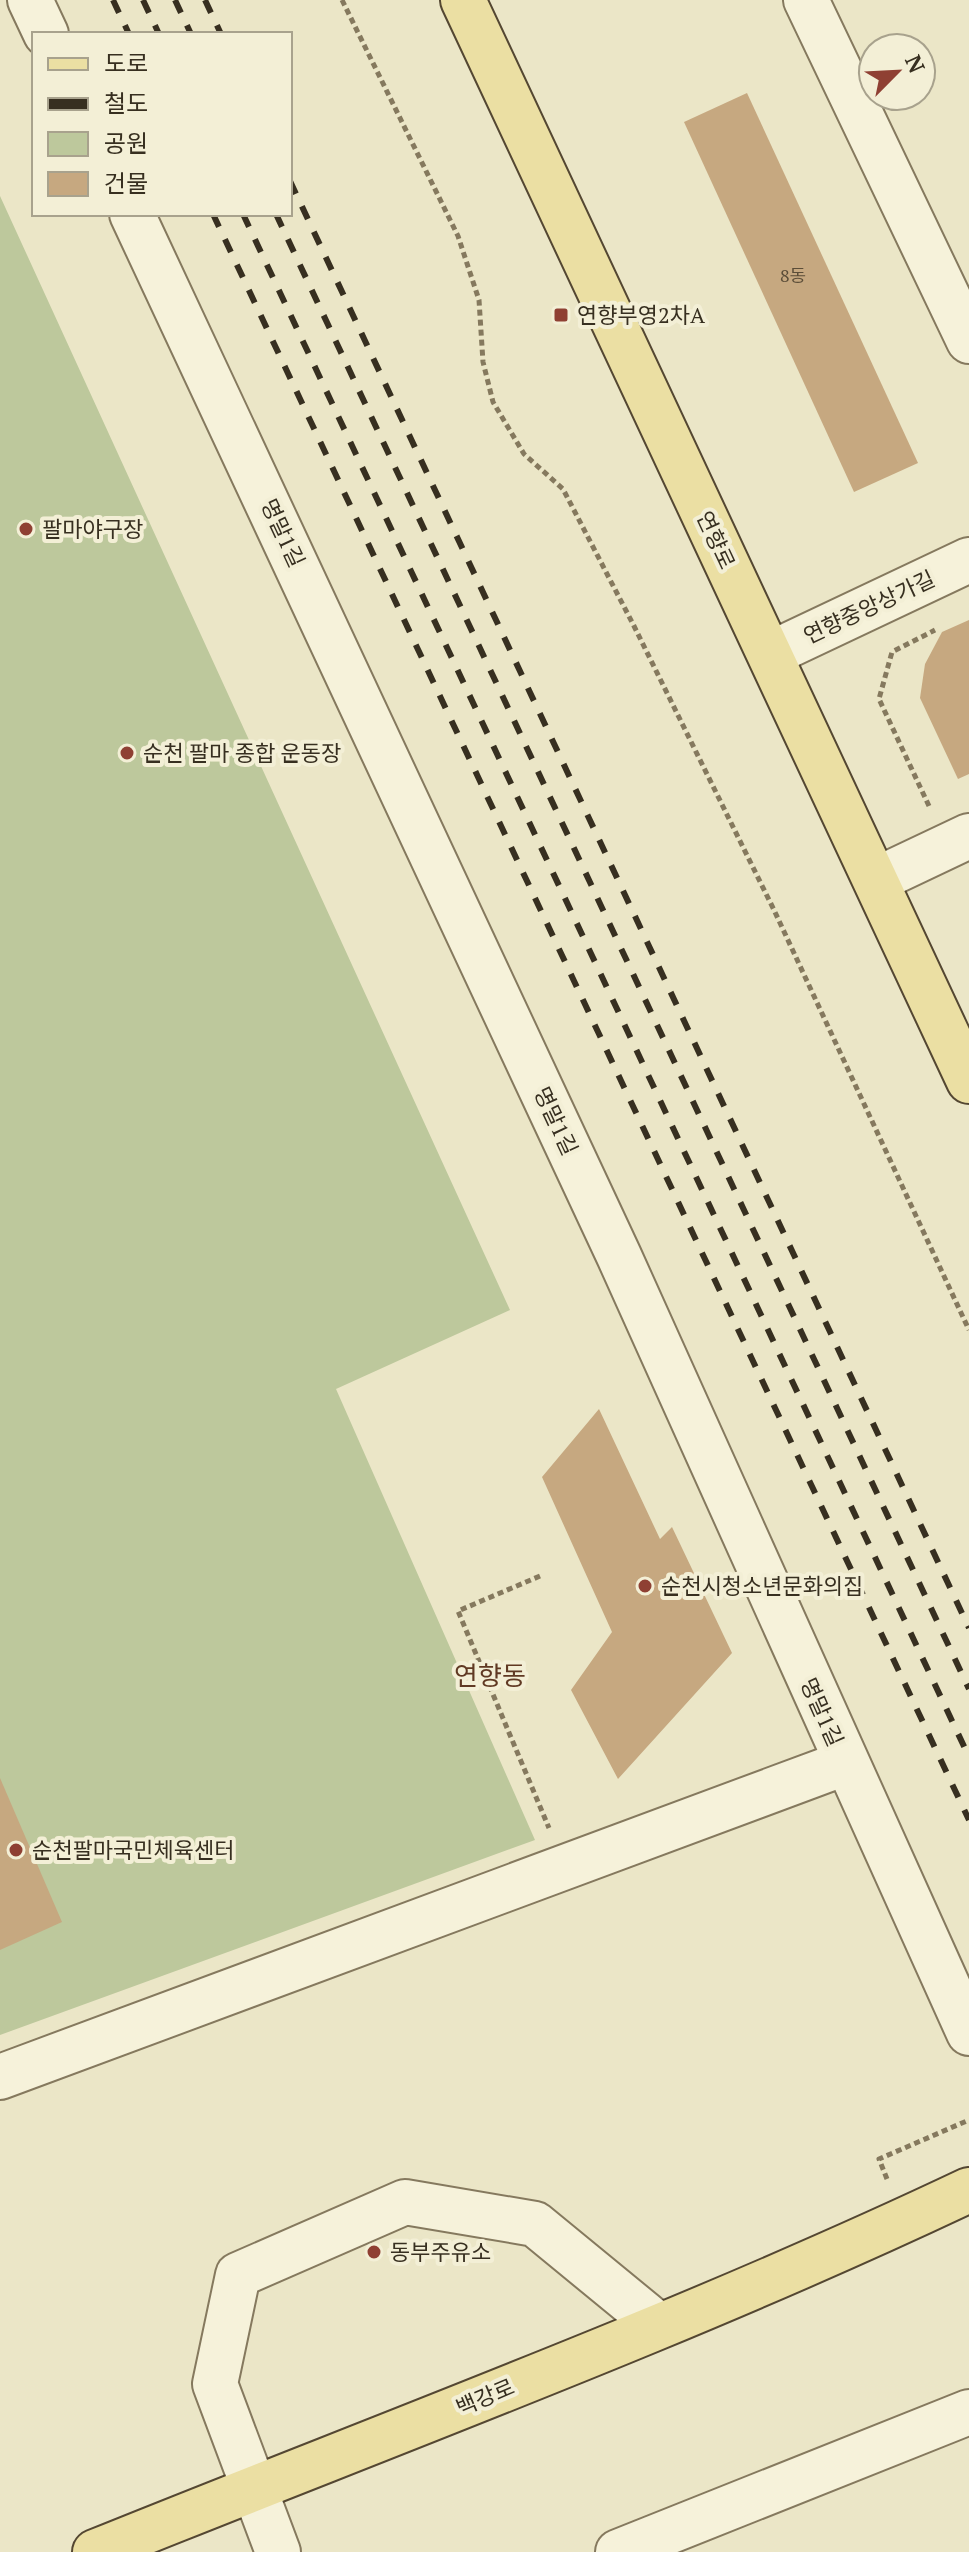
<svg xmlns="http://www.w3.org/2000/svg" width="969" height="2552" font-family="'PT Serif','Noto Sans KR',serif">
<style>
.green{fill:#bdc89c}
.building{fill:#c6a880}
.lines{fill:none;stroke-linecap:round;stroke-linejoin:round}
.minor-casing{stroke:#85795e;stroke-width:48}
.major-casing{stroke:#544732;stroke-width:48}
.path{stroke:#85795e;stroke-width:5;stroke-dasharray:6 4;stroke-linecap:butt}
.minor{stroke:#f6f2da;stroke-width:44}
.major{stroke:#ebdfa3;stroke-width:44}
.rail{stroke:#372f20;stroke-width:6;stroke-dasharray:14 14;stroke-linecap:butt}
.poi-dot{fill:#8f4033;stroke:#f3efd6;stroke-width:3}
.labels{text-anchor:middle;stroke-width:8;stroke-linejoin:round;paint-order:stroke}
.number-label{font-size:18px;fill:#5b4d38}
.poi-label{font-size:22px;fill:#372f20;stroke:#f3efd6;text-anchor:start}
.street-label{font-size:22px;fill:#372f20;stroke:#f3efd6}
.quarter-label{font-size:26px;fill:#603923;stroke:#f3efd6}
</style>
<rect width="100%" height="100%" fill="#ebe6c7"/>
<path class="green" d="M0,196l510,1114 -174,79 199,451 -535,195z"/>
<g class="building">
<path d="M747,93l171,370 -64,29 -170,-370z"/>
<path d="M969,620v154l-11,5 -38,-81 5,-34 17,-32z"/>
<path d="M599,1409l61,130 12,-12 60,126 -114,126 -47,-89 41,-58 -70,-155z"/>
<path d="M0,1778l62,144 -62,28z"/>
</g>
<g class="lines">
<g class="minor-casing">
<g id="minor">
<path d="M30,0l16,34"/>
<path d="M806,0l163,341"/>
<path d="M132,214l487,1042 350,777"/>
<path d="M770,654l199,-94"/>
<path d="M876,880l93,-44"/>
<path d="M0,2077l845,-314"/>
<path d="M278,2552l-63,-168 23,-109 167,-73 130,22 123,101"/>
<path d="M618,2552l351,-140"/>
</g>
</g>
<g class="major-casing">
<g id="major">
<path d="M463,0l506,1081"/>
<path d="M95,2552c292,-118 589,-227 874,-362"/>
</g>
</g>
<g class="path">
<path d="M342,0l116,236 21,64 4,62 10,40 31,52 39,35 71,137 140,284 195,420"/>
<path d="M929,806l-50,-107 13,-47 43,-22"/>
<path d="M540,1576l-82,35 91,217"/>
<path d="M887,2179l-8,-20 90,-39"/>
</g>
<use href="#minor" class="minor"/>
<use href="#major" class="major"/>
<g class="rail">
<path d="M113,0l16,34"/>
<path d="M143,0l16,34"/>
<path d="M175,0l16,34"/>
<path d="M205,0l16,34"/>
<path d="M290,181l679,1447"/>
<path d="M213,214l756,1606"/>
<path d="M243,214l726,1543"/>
<path d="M276,214l693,1475"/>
</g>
</g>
<g class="poi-dot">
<rect x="553" y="307" width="16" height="16" rx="4"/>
<circle cx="26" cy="529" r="8"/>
<circle cx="127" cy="753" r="8"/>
<circle cx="645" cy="1586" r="8"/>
<circle cx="16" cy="1850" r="8"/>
<circle cx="374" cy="2252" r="8"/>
</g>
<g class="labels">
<g class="number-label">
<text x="793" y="282">8동</text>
</g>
<g class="poi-label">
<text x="577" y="323">연향부영2차A</text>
<text x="42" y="537">팔마야구장</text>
<text x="143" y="761">순천 팔마 종합 운동장</text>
<text x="661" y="1594">순천시청소년문화의집</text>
<text x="32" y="1858">순천팔마국민체육센터</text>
<text x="390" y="2260">동부주유소</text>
</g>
<g class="street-label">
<text transform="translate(283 533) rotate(65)" y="8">명말1길</text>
<text transform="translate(716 540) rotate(65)" y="8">연향로</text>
<text transform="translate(869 607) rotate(-25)" y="8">연향중앙상가길</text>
<text transform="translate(556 1121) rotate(65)" y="8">명말1길</text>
<text transform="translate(822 1712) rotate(66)" y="8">명말1길</text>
<text transform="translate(485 2397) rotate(-23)" y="8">백강로</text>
</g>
<g class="quarter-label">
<text x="490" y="1685">연향동</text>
</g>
</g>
<rect x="32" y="32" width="260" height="184" fill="#f3efd6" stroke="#a8a28d" stroke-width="2"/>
<rect x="48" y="58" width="40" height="12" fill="#ebdfa3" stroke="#a8a28d" stroke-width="2"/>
<text x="104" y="72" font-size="24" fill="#372f20">도로</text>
<rect x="48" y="98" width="40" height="12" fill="#372f20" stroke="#a8a28d" stroke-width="2"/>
<text x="104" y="112" font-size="24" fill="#372f20">철도</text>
<rect x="48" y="132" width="40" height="24" fill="#bdc89c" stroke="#a8a28d" stroke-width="2"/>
<text x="104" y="152" font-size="24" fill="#372f20">공원</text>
<rect x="48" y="172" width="40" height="24" fill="#c6a880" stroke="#a8a28d" stroke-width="2"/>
<text x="104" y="192" font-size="24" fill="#372f20">건물</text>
<g transform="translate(897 72) rotate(66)"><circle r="38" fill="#f3efd6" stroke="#a8a28d" stroke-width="2"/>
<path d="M0-6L14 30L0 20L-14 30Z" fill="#8f4033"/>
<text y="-12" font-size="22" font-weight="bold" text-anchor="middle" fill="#372f20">N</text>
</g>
</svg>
